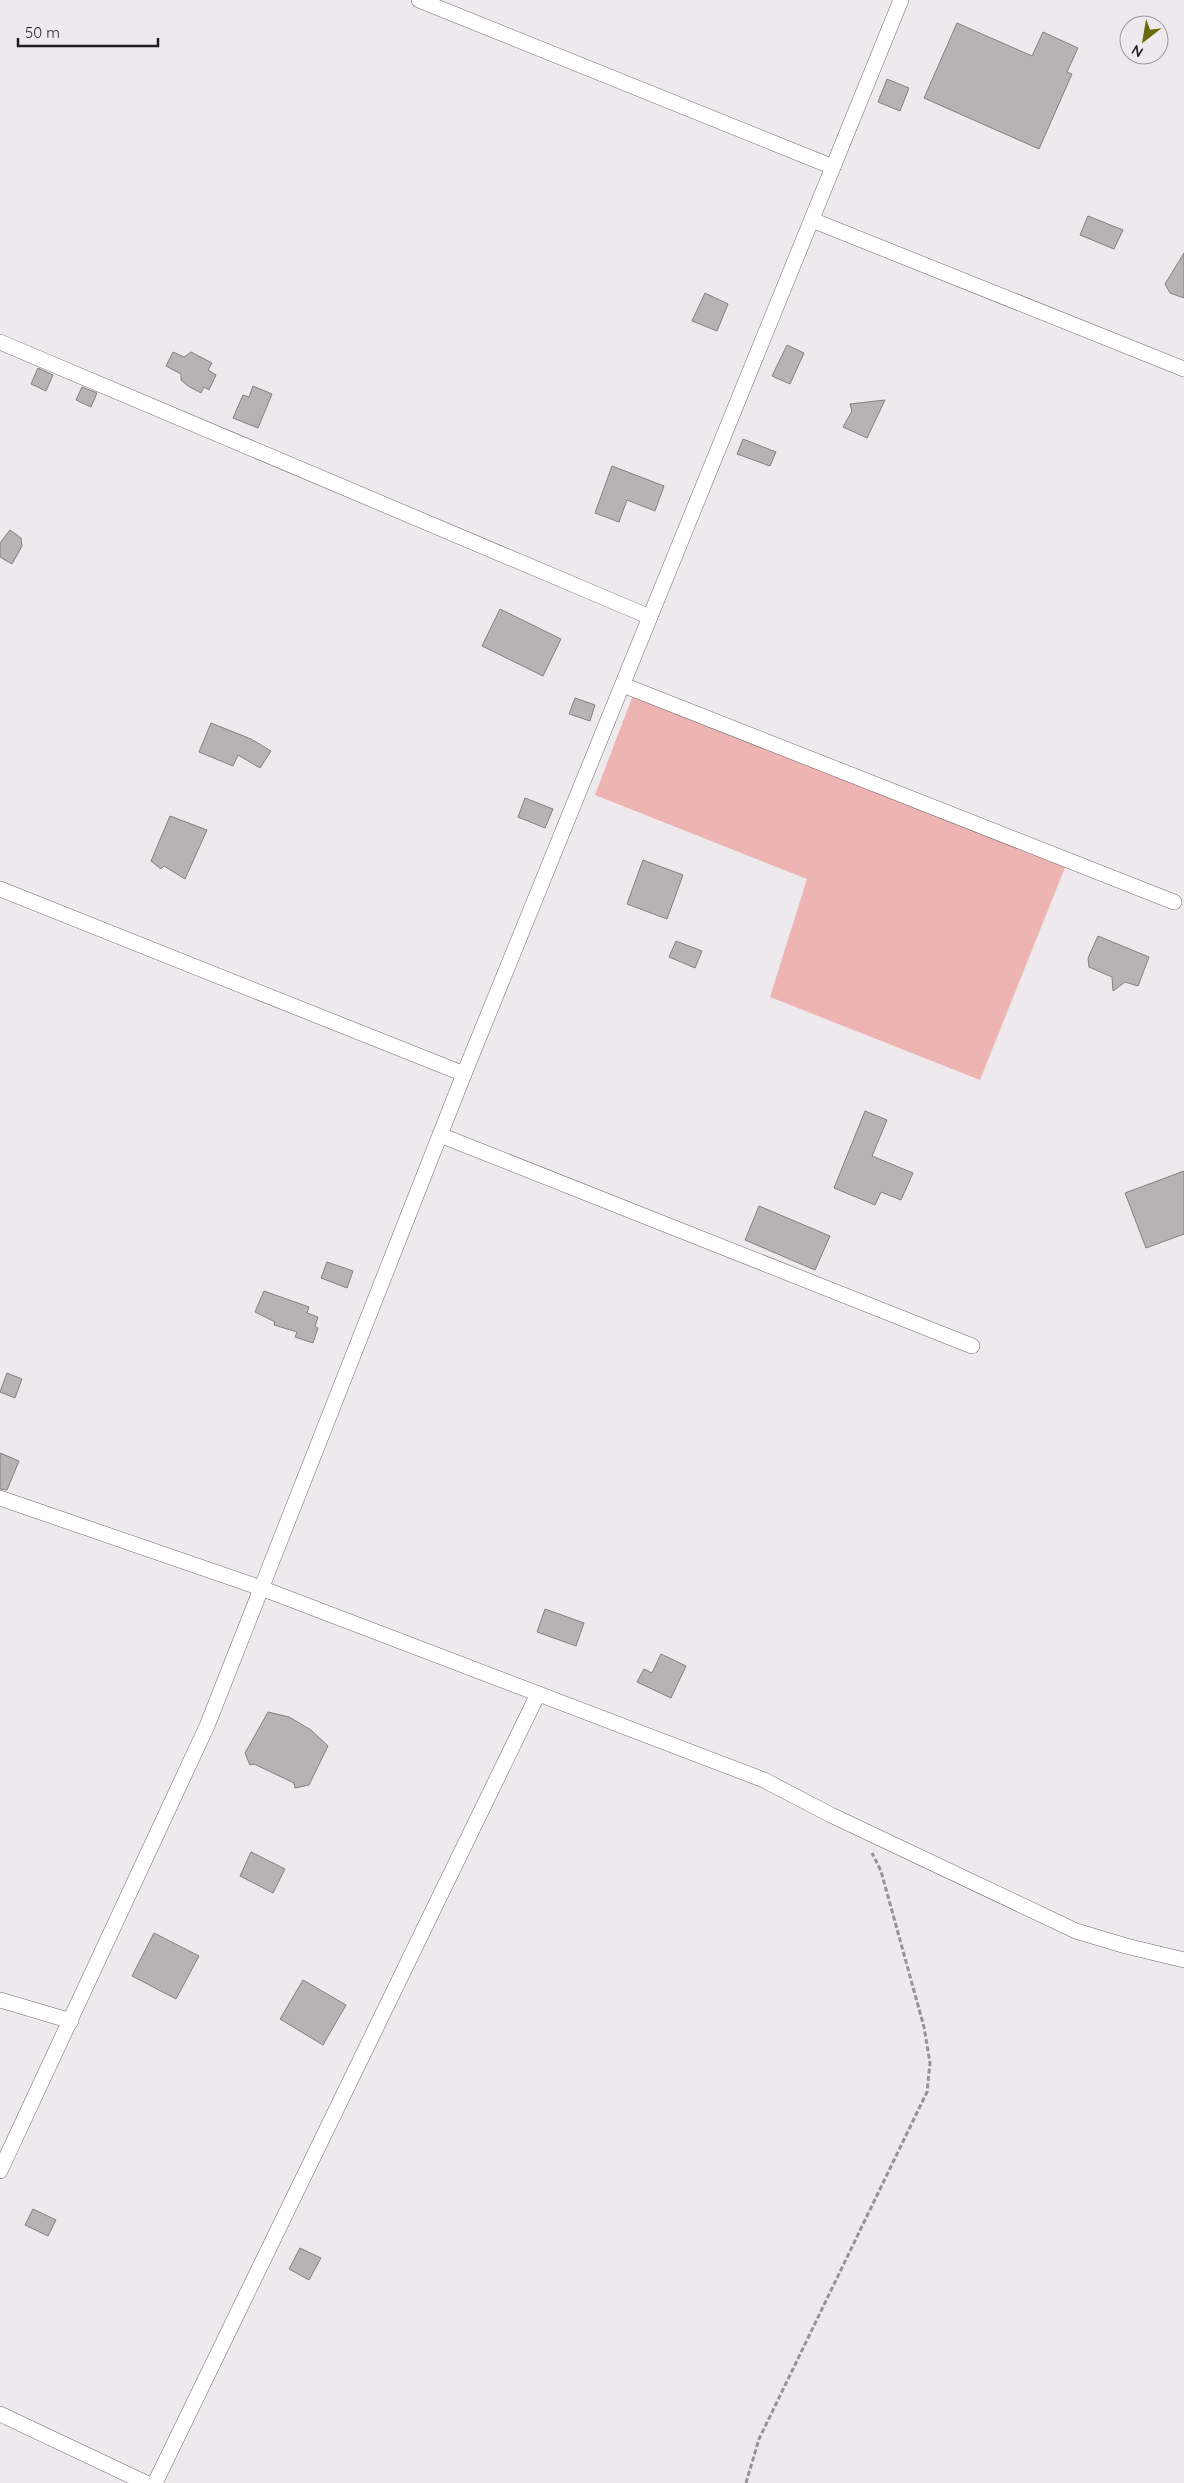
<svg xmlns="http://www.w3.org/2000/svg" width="1184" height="2483" font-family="Quicksand,sans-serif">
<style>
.green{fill:#edb4b2}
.building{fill:#b8b2b4;stroke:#847f81}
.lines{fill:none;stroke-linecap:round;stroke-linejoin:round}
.minor-casing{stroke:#6f6c70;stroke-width:16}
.path{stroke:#969396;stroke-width:3;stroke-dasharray:5 2.5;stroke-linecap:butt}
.minor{stroke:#fff;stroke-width:15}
</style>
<rect width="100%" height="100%" fill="#ede9ed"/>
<path class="green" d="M635,690l433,170 -88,220 -210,-83 37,-118 -212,-84z"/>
<g class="building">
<path d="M957,23l75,33 11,-24 35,16 -11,24 5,2 -33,75 -115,-51z"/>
<path d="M887,79l22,9 -9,23 -22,-9z"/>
<path d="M1088,216l35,14 -9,19 -34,-14z"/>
<path d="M1184,253v45l-14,-5 -5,-9z"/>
<path d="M705,293l23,11 -11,27 -25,-10z"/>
<path d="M787,345l17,8 -14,31 -18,-8z"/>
<path d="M173,352l11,5 7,-5 21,11 -4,7 8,5 -7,15 -5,-3 -3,6 -13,-7 -7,-6v-6l-15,-8z"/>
<path d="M38,368l15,7 -7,16 -15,-7z"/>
<path d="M253,386l19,8 -14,34 -25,-10 10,-23 6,2z"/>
<path d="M82,387l15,6 -6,14 -15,-7z"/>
<path d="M885,400l-18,38 -24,-11 9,-16 -2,-7z"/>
<path d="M743,439l33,13 -6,14 -33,-12z"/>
<path d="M612,466l52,20 -9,25 -28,-11 -8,22 -24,-9z"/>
<path d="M10,530l11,8 1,8 -10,18 -12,-7v-14z"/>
<path d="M500,609l61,30 -18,37 -61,-30z"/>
<path d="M575,698l20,7 -5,16 -21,-7z"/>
<path d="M211,723l40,16 20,12 -11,17 -22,-13 -5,11 -34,-14z"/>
<path d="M525,798l28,11 -8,19 -27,-11z"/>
<path d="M170,816l37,14 -22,49 -21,-13 -3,3 -10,-8z"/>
<path d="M643,860l40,15 -16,44 -40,-15z"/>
<path d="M1098,936l51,21 -11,29 -13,-4 -12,9 -1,-14 -23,-10 -1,-9z"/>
<path d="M676,941l26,10 -7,17 -26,-11z"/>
<path d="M865,1111l22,9 -15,36 41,17 -12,27 -20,-8 -6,13 -41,-17z"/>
<path d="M1184,1171v63l-38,14 -21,-55z"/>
<path d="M759,1206l71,30 -15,34 -70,-30z"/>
<path d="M327,1262l26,9 -6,17 -26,-10z"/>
<path d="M264,1291l45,16 -2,6 11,4 -3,9 3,2 -5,15 -18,-6 2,-5 -23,-7 1,-3 -20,-10z"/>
<path d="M7,1373l15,6 -7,19 -15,-6z"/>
<path d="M0,1453l19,8 -12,29 -7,-1z"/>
<path d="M545,1609l39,14 -8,23 -39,-14z"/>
<path d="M661,1654l25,12 -15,32 -34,-16 7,-13 8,4z"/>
<path d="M268,1712l21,5 22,13 17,16 -19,39 -14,3 -1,-5 -40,-19 -4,1 -5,-12z"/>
<path d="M251,1852l34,17 -12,24 -33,-17z"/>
<path d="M154,1933l45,23 -23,43 -44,-23z"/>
<path d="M303,1980l43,25 -23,40 -43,-26z"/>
<path d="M33,2209l23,11 -8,16 -23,-11z"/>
<path d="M300,2248l21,10 -12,22 -20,-11z"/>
</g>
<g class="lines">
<g class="minor-casing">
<g id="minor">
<path d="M419,0l414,167"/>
<path d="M812,220l372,149"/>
<path d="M0,342l650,275"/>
<path d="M623,685l551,217"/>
<path d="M0,889l464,185"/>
<path d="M440,1135l532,211"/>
<path d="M0,1498l261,90 503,192 67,35 245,116 50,15 58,14"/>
<path d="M0,2000l71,21"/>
<path d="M0,2171l207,-445 257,-652 437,-1074"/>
<path d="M0,2414l146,69"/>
<path d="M155,2483l383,-789"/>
</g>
</g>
<path class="path" d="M746,2483l13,-44 168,-347 3,-29 -6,-36 -43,-156 -9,-18"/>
<use href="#minor" class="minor"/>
</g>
<g transform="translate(1144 40) rotate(211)"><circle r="24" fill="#ede9ed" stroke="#9a979a"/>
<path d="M0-4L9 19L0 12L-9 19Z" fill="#696a09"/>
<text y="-8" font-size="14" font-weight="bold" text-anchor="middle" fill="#1d1c1e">N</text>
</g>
<path d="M18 38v8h140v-8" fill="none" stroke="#1d1c1e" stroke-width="2.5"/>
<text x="25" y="38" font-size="15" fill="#1d1c1e" stroke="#ede9ed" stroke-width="4" paint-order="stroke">50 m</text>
</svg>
